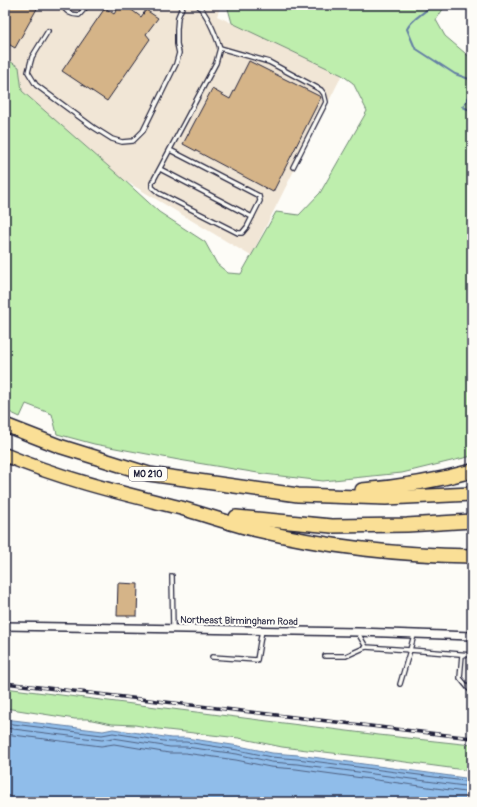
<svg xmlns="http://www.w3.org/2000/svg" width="477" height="807" font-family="Pangolin,sans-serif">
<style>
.built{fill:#f1e6d6}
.green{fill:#beeead;stroke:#708874}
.water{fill:#90bdea;stroke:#647fa4}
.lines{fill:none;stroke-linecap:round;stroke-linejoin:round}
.shore{stroke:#4e6081;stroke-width:1}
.stream{stroke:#647fa4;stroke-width:2}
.building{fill:#d5b488;stroke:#22223b}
.service-casing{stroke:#22223b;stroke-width:6}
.minor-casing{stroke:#22223b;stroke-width:10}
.motorway-casing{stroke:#22223b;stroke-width:16}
.service{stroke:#fdfcf7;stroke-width:3.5}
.minor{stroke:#fdfcf7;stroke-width:7}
.motorway{stroke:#fadf96;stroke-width:13}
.rail-casing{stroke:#22223b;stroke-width:3.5}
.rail{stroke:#fdfcf7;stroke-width:2;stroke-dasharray:6;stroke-linecap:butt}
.labels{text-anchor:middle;stroke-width:4;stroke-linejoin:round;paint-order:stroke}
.shield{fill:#fdfcf7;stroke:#646373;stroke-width:1}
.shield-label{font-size:9px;font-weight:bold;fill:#22223b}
.street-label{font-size:10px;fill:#22223b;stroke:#fdfcf7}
</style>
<rect width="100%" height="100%" fill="#fdfcf7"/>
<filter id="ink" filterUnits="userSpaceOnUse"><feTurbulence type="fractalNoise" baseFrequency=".025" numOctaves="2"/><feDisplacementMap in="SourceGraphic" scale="8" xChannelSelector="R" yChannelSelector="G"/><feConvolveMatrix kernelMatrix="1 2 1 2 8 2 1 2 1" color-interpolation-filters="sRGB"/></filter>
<g filter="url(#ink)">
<path class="built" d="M5,5h216l-4,11 125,59 -91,181 -127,-76 -102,-89 -3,-24 -14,-9z"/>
<g class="green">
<path d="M227,5h225l-9,4 -7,11 9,16 27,23v397l-70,17 -79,8 -59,-7 -85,-14 -85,-16 -37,-10 -5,-20 -26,-10 -6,13 -15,-7v-352l14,9 3,24 102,89 35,32 46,30 12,22 11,9 13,1 35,-62 23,3 21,-22 47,-82 -14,-28 -11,-8 -110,-52z"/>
<path d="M5,688l374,47 93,10v26l-89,-12 -101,-12 -43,-9 -81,-9 -23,-4 -23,-1 -25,-5h-12l-70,-11z"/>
</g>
<path class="water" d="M5,719l98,12 10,-2 58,9h15l53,8 33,7 26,2 174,24v23h-467z"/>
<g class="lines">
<g class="shore">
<path d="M5,723l97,12 11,-2 57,9h16l52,8 33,7 26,2 175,23"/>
<path d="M5,728l97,12 11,-2 57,9h16l51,7 34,8 26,2 175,23"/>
<path d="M5,734l96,12 13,-2 55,9h16l51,7 34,7 26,2 176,24"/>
</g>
<g class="stream">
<path d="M432,5c-8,9 -20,13 -25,24l8,19 40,26 17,6"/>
<path d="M472,88l-2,7 -7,12 9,4"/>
</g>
</g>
<g class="building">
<path d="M5,5h34l-24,43 -10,-6z"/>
<path d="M120,5h5l16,12 5,-7 12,8 -12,16 4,5 -43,62 -45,-30 43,-63 9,6z"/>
<path d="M249,61l72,36 -48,95 -90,-48 29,-55 18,10z"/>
<path d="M118,583l20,1 -1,32h-20z"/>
</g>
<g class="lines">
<g class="service-casing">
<g id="service">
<path d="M63,5c2,7 9,10 16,10l9,-10"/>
<path d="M198,5c11,12 17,28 22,43l49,14 52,28 3,4 2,8 -33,65"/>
<path d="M48,31l-16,26 -4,15 8,13 57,42 19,12 10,3 11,-1 10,-10 33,-67 3,-11 -2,-9v-15l1,-12 5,-12"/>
<path d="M170,150l89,46 1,5 -13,26 -5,6h-4l-79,-40 -7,-6v-4l64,-120 4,-15"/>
<path d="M160,169l92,48"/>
<path d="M172,576l1,53"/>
<path d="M358,633l8,14 44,3 4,-15"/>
<path d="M462,655l-2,23 9,11 3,1"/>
<path d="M325,656h21l20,-9"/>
<path d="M212,657l45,3 5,-30"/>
<path d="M400,684l10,-34 62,5"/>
</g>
</g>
<g class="minor-casing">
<path id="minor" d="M5,626l353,6 114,4"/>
</g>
<g class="motorway-casing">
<g id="motorway">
<path d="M5,425l54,21 90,28 149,21 88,3 86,-4"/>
<path d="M5,455c57,24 116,38 176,53 25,7 50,16 76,22 70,17 142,25 215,26"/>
<path d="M362,490c37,-3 74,-9 110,-19"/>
<path d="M236,517l96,9 75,-1 65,-4"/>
</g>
</g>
<use href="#service" class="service"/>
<use href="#minor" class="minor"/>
<use href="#motorway" class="motorway"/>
<g class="rail-casing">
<path id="rail" d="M5,683l467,55"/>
</g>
<use href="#rail" class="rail"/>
</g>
</g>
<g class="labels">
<rect class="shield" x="129" y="467" width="38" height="14" rx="3"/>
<g class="shield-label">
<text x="148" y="477">MO 210</text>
</g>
<g class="street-label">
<text transform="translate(239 620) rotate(1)" y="4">Northeast Birmingham Road</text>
</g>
</g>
<rect width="477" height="807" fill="none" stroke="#fdfcf7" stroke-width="20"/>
<rect x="10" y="10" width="457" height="787" fill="none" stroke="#22223b" stroke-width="1.5" filter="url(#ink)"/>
</svg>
